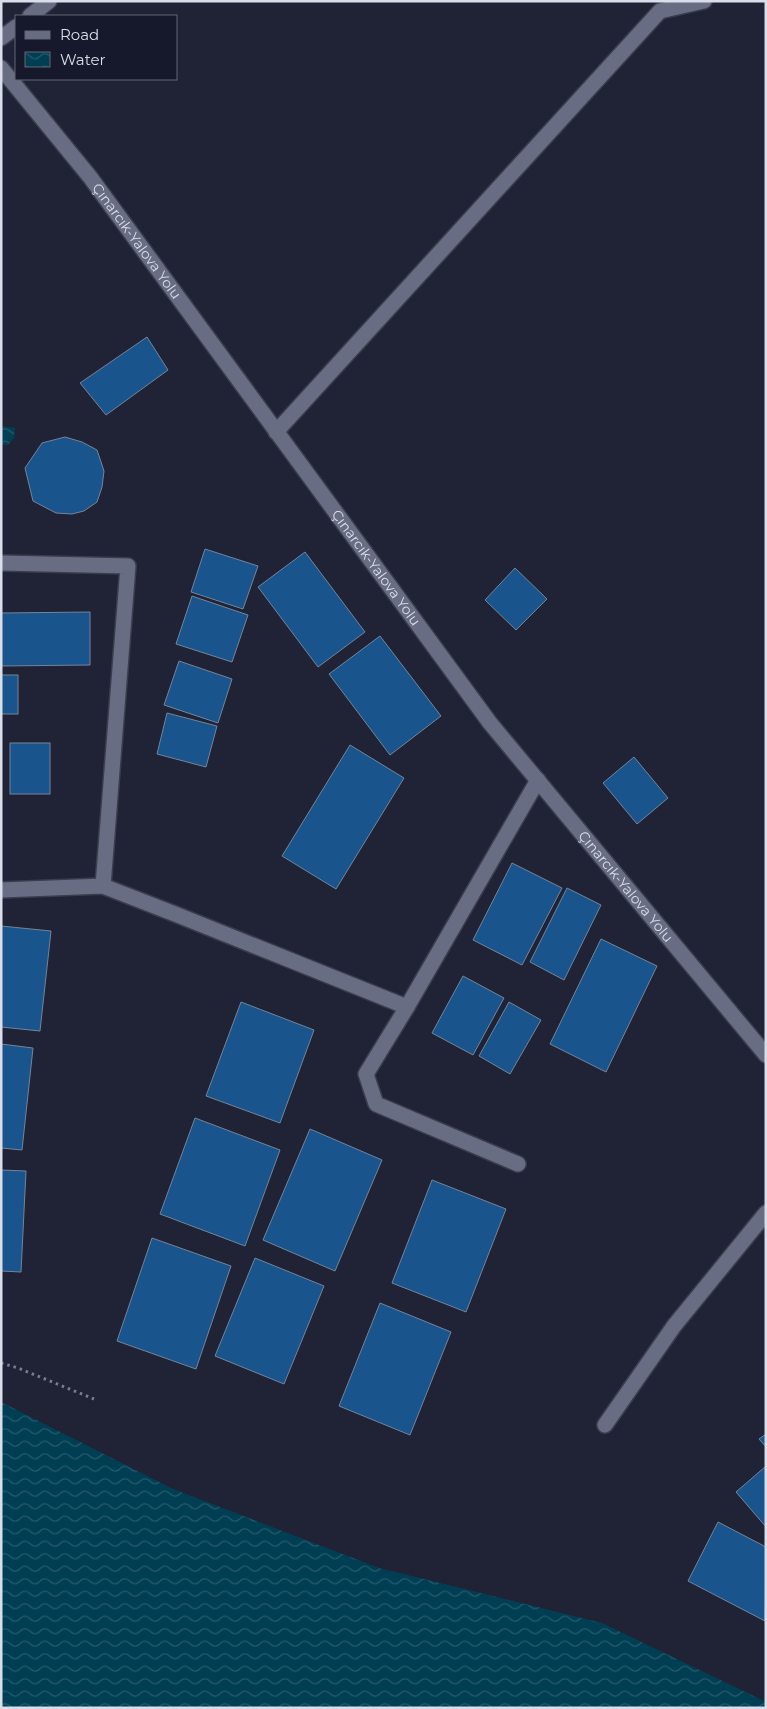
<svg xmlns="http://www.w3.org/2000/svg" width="767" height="1709" font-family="Montserrat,sans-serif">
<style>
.water{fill:url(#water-waves)}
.building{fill:#19548d;stroke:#748598}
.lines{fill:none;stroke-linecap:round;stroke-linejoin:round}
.minor-casing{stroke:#3b3d4d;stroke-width:18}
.path{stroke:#797d8c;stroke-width:3;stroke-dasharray:2.5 4;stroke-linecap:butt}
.minor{stroke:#686d84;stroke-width:15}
.labels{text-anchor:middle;stroke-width:4;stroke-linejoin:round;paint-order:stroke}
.street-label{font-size:14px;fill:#daddea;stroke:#16192b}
</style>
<defs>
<pattern id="water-waves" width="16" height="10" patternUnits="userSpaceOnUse" patternTransform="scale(1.25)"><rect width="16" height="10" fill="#003f53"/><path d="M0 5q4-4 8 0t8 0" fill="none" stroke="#255a6c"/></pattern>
</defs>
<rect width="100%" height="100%" fill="#1f2335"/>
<g class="water">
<path d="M1,426l14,2 -1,10 -6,7h-7z"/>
<path d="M1,1402l172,87 206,79 223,55 164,79v6h-765z"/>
</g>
<g class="building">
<path d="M147,337l21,33 -62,45 -26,-32z"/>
<path d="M65,437l17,5 15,8 7,21 -2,16 -5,15 -13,9 -12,3 -16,-1 -23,-12 -8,-33 17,-25z"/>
<path d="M205,549l53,17 -15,43 -52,-17z"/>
<path d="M305,552l60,80 -47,35 -60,-80z"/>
<path d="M515,568l32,31 -31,31 -31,-30z"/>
<path d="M192,596l56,19 -16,47 -56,-18z"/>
<path d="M90,612v53l-89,1v-53z"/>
<path d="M380,636l61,80 -51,39 -61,-81z"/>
<path d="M179,661l53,18 -14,44 -54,-18z"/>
<rect x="1" y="675" width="17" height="39"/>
<path d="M167,713l50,13 -11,41 -49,-13z"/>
<rect x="10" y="743" width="40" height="51"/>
<path d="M350,745l54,33 -68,111 -54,-33z"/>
<path d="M634,757l34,41 -31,26 -34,-41z"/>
<path d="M512,863l50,25 -40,77 -49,-25z"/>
<path d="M567,888l34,17 -37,75 -34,-18z"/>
<path d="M1,926l50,5 -11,100 -39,-4z"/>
<path d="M601,939l56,27 -51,106 -56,-28z"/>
<path d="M463,976l41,22 -31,57 -41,-22z"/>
<path d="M241,1002l73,28 -34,93 -74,-27z"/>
<path d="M509,1002l32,18 -31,54 -31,-18z"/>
<path d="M1,1044l32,4 -11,102 -21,-2z"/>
<path d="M195,1118l85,32 -35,96 -85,-32z"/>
<path d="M310,1129l72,31 -47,111 -72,-31z"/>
<path d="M1,1170l25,1 -5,101 -20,-1z"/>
<path d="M432,1180l74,29 -40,103 -74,-29z"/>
<path d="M152,1238l79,28 -35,103 -79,-28z"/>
<path d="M255,1258l69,28 -40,98 -69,-28z"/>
<path d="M380,1303l71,29 -41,103 -71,-29z"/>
<path d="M766,1434v13l-7,-8z"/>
<path d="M766,1466v61l-30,-35z"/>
<path d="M718,1522l48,25 -1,74 -77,-40z"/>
</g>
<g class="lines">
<g class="minor-casing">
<g id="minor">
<path d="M30,16l19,-15"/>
<path d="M1,38l15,-11"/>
<path id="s1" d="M1,68l89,109 400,546 276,332"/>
<path d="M276,432l384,-421 44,-10"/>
<path d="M1,563l127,3 -25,320"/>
<path d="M1,890l102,-4 72,28 232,93"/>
<path d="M518,1164l-142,-60 -10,-30 41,-67 131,-227"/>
<path d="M605,1425l69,-99 92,-113"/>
</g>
</g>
<path class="path" d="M1,1363l17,5 76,31"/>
<use href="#minor" class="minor"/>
</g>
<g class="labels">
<g class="street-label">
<text dy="5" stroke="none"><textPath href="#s1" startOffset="220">Çınarcık-Yalova Yolu</textPath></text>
<text dy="5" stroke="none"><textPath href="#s1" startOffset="625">Çınarcık-Yalova Yolu</textPath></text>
<text dy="5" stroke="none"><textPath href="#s1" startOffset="1030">Çınarcık-Yalova Yolu</textPath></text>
</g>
</g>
<rect width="767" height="1709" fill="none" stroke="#daddea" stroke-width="5"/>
<rect x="15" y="15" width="162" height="65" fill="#16192b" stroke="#646777"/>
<rect x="25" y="31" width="25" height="8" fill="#686d84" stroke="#646777"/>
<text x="60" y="40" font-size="15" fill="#daddea">Road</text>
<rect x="25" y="52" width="25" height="15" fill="url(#water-waves)" stroke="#646777"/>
<text x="60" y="65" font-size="15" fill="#daddea">Water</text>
</svg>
